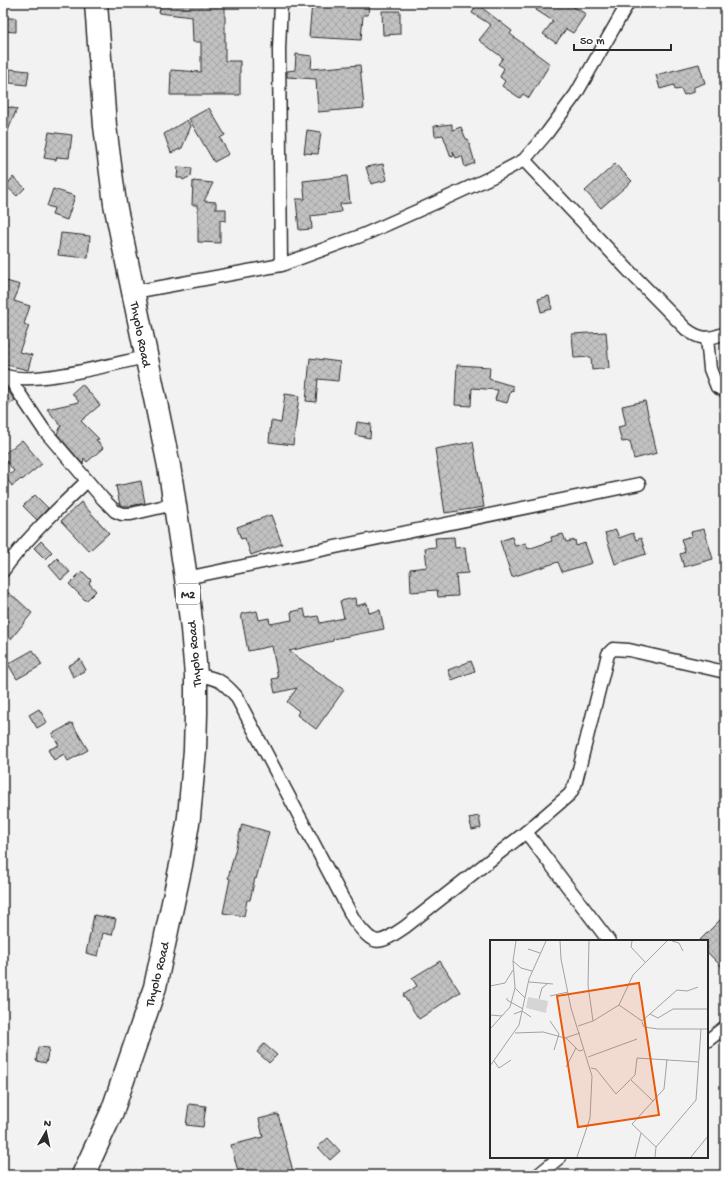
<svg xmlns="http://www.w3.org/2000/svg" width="728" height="1178" font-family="'Gochi Hand',sans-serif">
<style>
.building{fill:url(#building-cross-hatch);stroke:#2b2b2b}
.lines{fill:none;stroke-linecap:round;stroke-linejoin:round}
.street-casing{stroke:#2b2b2b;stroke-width:15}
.highway-casing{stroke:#2b2b2b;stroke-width:25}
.street{stroke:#fff;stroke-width:12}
.highway{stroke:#fff;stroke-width:22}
.labels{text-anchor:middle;stroke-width:3;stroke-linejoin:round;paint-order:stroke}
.shield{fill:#fff;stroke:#6b6b6b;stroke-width:1}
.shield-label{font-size:12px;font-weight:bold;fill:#2b2b2b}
.street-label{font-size:13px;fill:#2b2b2b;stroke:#fff}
.inset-road{fill:none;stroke:#a2a2a2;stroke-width:1}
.view{fill:#e8590c;fill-opacity:0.15;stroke:#e8590c;stroke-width:2}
.inset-edge{fill:none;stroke:#2b2b2b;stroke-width:2}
</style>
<defs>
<pattern id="building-cross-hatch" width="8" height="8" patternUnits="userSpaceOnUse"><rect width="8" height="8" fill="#c1c1c1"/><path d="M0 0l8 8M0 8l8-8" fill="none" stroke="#a6a6a6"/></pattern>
</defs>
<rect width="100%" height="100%" fill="#f2f2f2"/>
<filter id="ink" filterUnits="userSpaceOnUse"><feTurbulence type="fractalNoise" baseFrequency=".025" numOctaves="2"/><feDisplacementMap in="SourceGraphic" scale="8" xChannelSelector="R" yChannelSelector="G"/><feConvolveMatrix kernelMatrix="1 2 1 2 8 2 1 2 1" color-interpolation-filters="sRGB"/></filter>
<g filter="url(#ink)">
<g class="building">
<path d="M161,3h64v58h15v34h-70l1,-25 30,2v-30h-8l-1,-25 -33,-4z"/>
<path d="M312,3l57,1 -1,11h-5l-2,25 -52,-3z"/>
<path d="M539,3h28l19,11 -13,19 -7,-4 -10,14 -13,-9 10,-13 -17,-11z"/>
<path d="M477,4l35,27 -2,3 40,30 -21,34 -6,-4 -3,4 -18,-12 3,-5 -5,-4 4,-9 -6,-4 5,-6 -24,-18 12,-15 -19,-12z"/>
<path d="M382,11h18v23l-17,1z"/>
<path d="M3,18h13v14l-13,-1z"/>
<path d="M296,54l16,2 -1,13 49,-4 4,43 -46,4 -2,-33 -29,-2v-6l8,-1z"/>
<path d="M699,64l6,19 -11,4v5l-10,3 -3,-6 -6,1 -1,-5 -14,4 -4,-14z"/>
<path d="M10,69l19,2 -2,14 -17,-2z"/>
<path d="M3,106l14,3 -14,33z"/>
<path d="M209,108l16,27 -5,3 9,16 -15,8 -25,-43z"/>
<path d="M187,120l4,6 -9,22 -11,5 -7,-19z"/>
<path d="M452,124v6l9,-3 5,12h2l7,24 -10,4 -3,-11 -6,2 -3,-7 1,5 -3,1 -8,-22 -8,1 -1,-10z"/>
<path d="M307,130l14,2 -3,22 -14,-1z"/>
<path d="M49,132l23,3 -3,23 -12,-1 -1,3 -12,-2z"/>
<path d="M383,164l4,16 -16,4 -5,-17z"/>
<path d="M615,164l17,17 -31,27 -16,-17z"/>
<path d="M178,167l14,1 -1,8 -8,4 -1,-2h-5z"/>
<path d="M347,176l3,27 -10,1 1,8 -30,4 1,13 -13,1 -3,-31h9l-2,-18z"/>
<path d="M13,177l12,11 -8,8 -11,-10z"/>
<path d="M193,181l20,2 -9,18 12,1v7h10v12l-6,-1v23l-22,-1v-37h-6z"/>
<path d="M53,189l22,7 -8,24 -15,-5 2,-7 -7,-2z"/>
<path d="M61,233l29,3 -2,22 -30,-3z"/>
<path d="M3,280l17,5 -6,16 16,5 -6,18 5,2 -10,26 13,3 -4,15 -25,-6z"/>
<path d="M549,296l3,13 -11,3 -3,-13z"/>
<path d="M606,332l3,36 -17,2 -1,-13 -17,1 -2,-24z"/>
<path d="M310,358l30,4 -2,19 -20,-2 -2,23 -10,-1z"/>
<path d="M457,365l33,2 -1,12 24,7v5l-2,-1 -4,13 -12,-3 3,-10 -26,-2 -1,18 -16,-1z"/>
<path d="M82,384l18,21 -19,16 18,18 -3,1 7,8 -16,14 -3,-4 -1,6 -26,-30 4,-8 -14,-17 32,-7 -7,-9z"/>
<path d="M3,385l12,15 -12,10z"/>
<path d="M285,394l14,2 -6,49 -24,-3 2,-21 10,2z"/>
<path d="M645,401l12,52 -23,6 -4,-18 -8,1 -4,-15 8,-2 -4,-19z"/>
<path d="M357,422l14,2 -1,14 -15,-3z"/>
<path d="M22,440l20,24 -20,16 -1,-1 -9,7 -6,-8 8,-7 -11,-14v-2z"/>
<path d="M473,442l11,65 -39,6 -10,-64z"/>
<path d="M141,481l4,22 -15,3h-6l-4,-1 -4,-19z"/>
<path d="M35,495l13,13 -11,12 -14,-14z"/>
<path d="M81,502l28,31 -20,18 -28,-30z"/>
<path d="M271,515l11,29 -31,11 -6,-17 -4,1 -4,-12z"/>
<path d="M704,529l9,30 -29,8 -4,-13 5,-2 -4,-13 11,-3 -1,-4z"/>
<path d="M616,530l3,8 14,-5 3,7 5,-2 5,16 -31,10 -10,-31z"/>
<path d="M563,534l3,8 9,-2 1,6 9,-3 7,20 -30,9 -4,-10 -46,15 -12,-36 12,-4 3,9 11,-3 2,6 24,-8 -1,-4z"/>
<path d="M454,537l1,11 10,-1 3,26 -12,1 2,22 -20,1 -1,-7 -26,2 -1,-23 17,-2 -2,-19 11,-1 -1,-9z"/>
<path d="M41,541l11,11 -7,7 -11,-11z"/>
<path d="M57,558l13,14 -9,8 -12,-14z"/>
<path d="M82,571l9,9 -2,3 7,8 -10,10 -17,-17z"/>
<path d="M3,589l15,11 14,13 -21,26 -8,-6z"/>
<path d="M355,598l1,8 11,-3 2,10 11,-3 4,19 -51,10v2l-44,10 55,39 -28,39 -19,-14 2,-4 -12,-9 10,-14 -22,5 -3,-14 6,-1 -6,-32 -24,5 -7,-37 16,-3 2,9 10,-2 1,6 22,-4 -1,-8 13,-3 2,9 12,-2 2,7 24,-5 -4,-17z"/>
<path d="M33,650l9,15 -25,14 -9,-15z"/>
<path d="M80,659l6,11 -13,7 -5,-11z"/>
<path d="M471,661l4,10 -23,9 -4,-10z"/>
<path d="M39,709l8,13 -10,6 -8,-13z"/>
<path d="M72,723l16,27 -20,11 -4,-7 -10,6 -6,-10 11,-5 -7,-11z"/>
<path d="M479,816l2,12 -9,2 -3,-12z"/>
<path d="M242,824l27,8 -13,47 -1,-1 -5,22h-3l-3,16 -21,-3 7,-34 -2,-1z"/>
<path d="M94,915l22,4 -4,16 -9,-2 -5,23 -12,-3z"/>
<path d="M725,915v55l-18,-18v-11h-8z"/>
<path d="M440,961l20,31 -41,27 -16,-24 14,-9 -5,-8z"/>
<path d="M264,1044l13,11 -8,8 -12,-11z"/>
<path d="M38,1047l11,1 -3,15 -10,-2z"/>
<path d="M189,1104l17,2 -3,21 -17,-2z"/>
<path d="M278,1114l16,61h-55l-8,-30 32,-8 -4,-18z"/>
<path d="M328,1138l12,13 -10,9 -12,-13z"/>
</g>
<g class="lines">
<g class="street-casing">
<g id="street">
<path d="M524,160l107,113 55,56c14,11 23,11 39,4"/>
<path d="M281,265l-2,-216 2,-46"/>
<path d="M134,292l147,-27 82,-30 81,-36 52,-24 28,-15 23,-27 29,-39 52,-91"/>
<path d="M707,338l3,31 7,18 8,4"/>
<path d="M4,375c25,12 112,-12 142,-18"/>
<path d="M9,378l35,52 59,69 12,12 7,3h9l43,-10"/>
<path d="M3,571c24,-34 54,-61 84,-90"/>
<path d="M186,578l453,-94"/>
<path d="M196,675c21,3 26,5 40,21l118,224c21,27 23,26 51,7l121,-95 44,-38 5,-9 33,-131 5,-5 16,1 96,22"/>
<path d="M526,832l83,109"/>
<path d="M707,1041l18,-14"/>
<path d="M538,1175l22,-18"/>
</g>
</g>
<g class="highway-casing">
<path id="highway" d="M83,1175l29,-63 43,-125 26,-122 8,-48 6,-67 1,-36v-39l-4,-46 -6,-51 -17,-112 -54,-262 -10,-78 -9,-123"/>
</g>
<use href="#street" class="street"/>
<use href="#highway" class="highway"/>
</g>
</g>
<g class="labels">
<rect class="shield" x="176" y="584" width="24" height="20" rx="3"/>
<g class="shield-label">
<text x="188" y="598">M2</text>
</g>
<g class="street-label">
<text transform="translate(142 334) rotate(79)" y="5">Thyolo Road</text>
<text transform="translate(193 654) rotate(-95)" y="5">Thyolo Road</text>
<text transform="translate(156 974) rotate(-76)" y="5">Thyolo Road</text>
</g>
</g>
<g transform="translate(490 940)">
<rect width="218" height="218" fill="#f2f2f2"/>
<path d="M38,57l20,4 -2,12 -20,-5z" fill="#d5d5d5"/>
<path class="inset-road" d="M26,1l-3,20 8,7 11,3M70,1l1,18 10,49 21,68 -2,42 -13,39M99,1l-1,44 5,36M142,1l-1,6 14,15M182,1l7,2 4,8M38,9l12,4M23,21l2,27 10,10M39,42l24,2M0,46l15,-3 8,-13M60,56l18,-4M17,58v2l16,9M49,59l3,-11 5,-4M129,65l23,16 35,-31 10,1 11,-4M24,74l8,-3 9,6M160,74l8,4 15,-9h35M0,75l12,1M60,81l9,13 -5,16M152,82l2,5 14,2h50M88,86l15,-5 26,-16 14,-30 34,-34M0,89l20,-22 5,-19M25,93l28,-1 22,6 15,-5M76,98l13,13 4,-1M98,117l49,-18M4,121l5,7 12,-8M0,126l29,-41 10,-46 17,-38M76,127l10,-19M101,128l5,1 20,25 19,-19 2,-17 62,4M141,140l22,21M166,207l-24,-23 32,-35 3,-30M145,217l6,-24M165,217l1,-10 40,-47 5,-71M201,217l17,-21"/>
<path class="view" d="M149,43l20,132 -81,12 -21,-131z"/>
<rect width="218" height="218" class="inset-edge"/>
</g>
<rect width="728" height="1178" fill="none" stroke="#fff" stroke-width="16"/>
<rect x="8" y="8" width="712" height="1162" fill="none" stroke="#2b2b2b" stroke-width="1.5" filter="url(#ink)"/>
<g transform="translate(46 1132) rotate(9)" stroke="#ffffff" stroke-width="3" paint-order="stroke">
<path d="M0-3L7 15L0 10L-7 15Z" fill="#2b2b2b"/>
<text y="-6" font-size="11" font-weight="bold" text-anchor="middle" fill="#2b2b2b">N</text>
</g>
<path d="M574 44v6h97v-6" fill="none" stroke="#2b2b2b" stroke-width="2"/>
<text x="580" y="44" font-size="12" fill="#2b2b2b" stroke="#ffffff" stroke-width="3" paint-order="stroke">50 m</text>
</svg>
